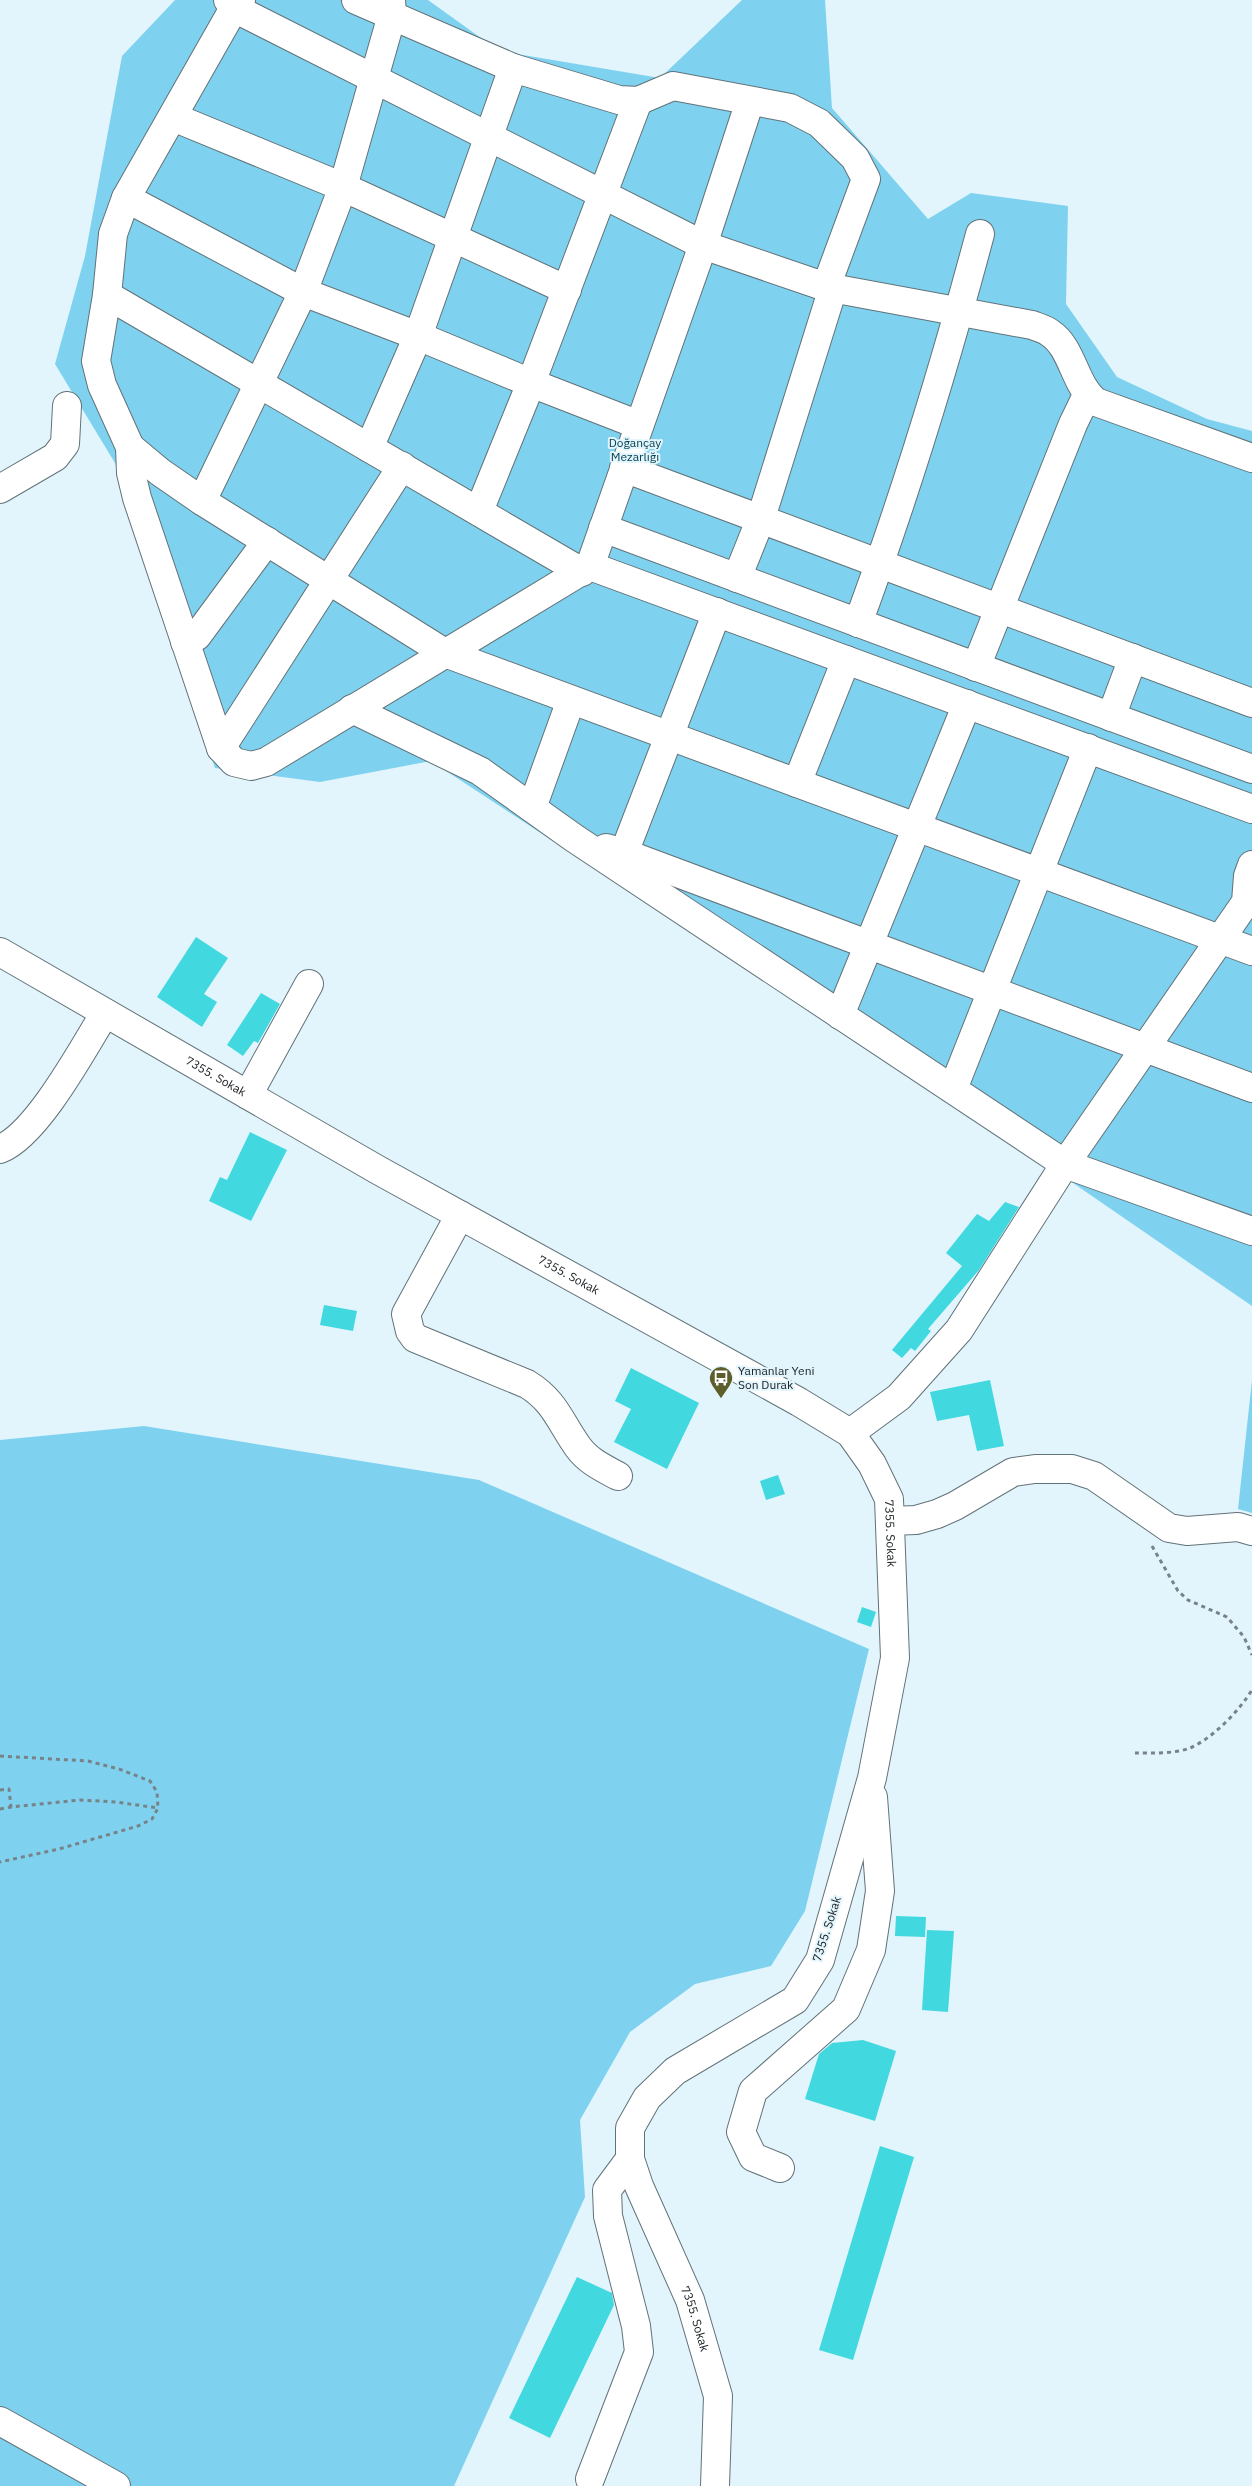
<svg xmlns="http://www.w3.org/2000/svg" width="1252" height="2486" font-family="'IBM Plex Sans',sans-serif">
<style>
.green{fill:#7fd2ef}
.building{fill:#41d8e0}
.lines{fill:none;stroke-linecap:round;stroke-linejoin:round}
.minor-casing{stroke:#617278;stroke-width:30}
.path{stroke:#778388;stroke-width:3;stroke-dasharray:4 4;stroke-linecap:butt}
.minor{stroke:#fff;stroke-width:28}
.labels{text-anchor:middle;stroke-width:4;stroke-linejoin:round;paint-order:stroke}
.park-label{font-size:12px;fill:#054050;stroke:#e2f5fc}
.street-label{font-size:12px;fill:#191f22;stroke:#e2f5fc}
.poi-label{font-size:12px;fill:#191f22;stroke:#e2f5fc;text-anchor:start}
</style>
<rect width="100%" height="100%" fill="#e2f5fc"/>
<g class="green">
<path d="M175,0h253l71,51 161,27 82,-78h83l7,108 96,111 43,-26 97,13 -2,98 51,73 90,42 45,12v875l-211,-145 -610,-400 -111,21 -105,-14 -100,-305 -60,-99 30,-108 37,-200z"/>
<path d="M1252,1380v133l-14,-4z"/>
<path d="M144,1426l335,54 390,169 -64,262 -34,55 -76,18 -65,48 -50,88 5,77 -131,289h-454v-1046z"/>
</g>
<g class="building">
<path d="M196,937l32,21 -24,36 13,8 -15,25 -45,-30z"/>
<path d="M261,993l19,11 -22,39 -4,-2 -11,15 -16,-11z"/>
<path d="M250,1132l37,18 -36,71 -42,-20 11,-24 7,3z"/>
<path d="M1005,1202l14,5 -40,63 -51,59 3,2 -16,20 -4,-3 -9,10 -10,-8 70,-84 -16,-13 31,-39 12,7z"/>
<path d="M324,1305l33,6 -4,20 -33,-6z"/>
<path d="M631,1368l68,35 -32,66 -53,-27 17,-33 -16,-8z"/>
<path d="M990,1380l14,66 -27,5 -8,-36 -32,6 -7,-29z"/>
<path d="M778,1475l7,19 -19,6 -6,-19z"/>
<path d="M862,1607l14,5 -5,15 -14,-5z"/>
<path d="M896,1916l30,1 -1,20 -30,-1z"/>
<path d="M927,1930l27,1 -6,81 -26,-2z"/>
<path d="M863,2040l33,11 -21,70 -70,-22 14,-45 13,-11z"/>
<path d="M880,2146l34,11 -61,203 -34,-10z"/>
<path d="M577,2277l35,16 2,12 -64,133 -41,-20z"/>
</g>
<g class="lines">
<g class="minor-casing">
<g id="minor">
<path d="M228,0l6,8 469,237 123,42 206,38c5,2 13,4 18,8 23,15 24,52 46,69l156,56"/>
<path d="M241,0l-7,8 -108,190 -13,36 -6,61 -11,66 6,24 28,62 1,26 6,25 84,250 13,14 17,4 15,-4 324,-196 662,243"/>
<path d="M356,0l157,68 106,32 19,1 35,-15 117,22 29,15 36,35 11,21 -40,108"/>
<path d="M173,117l170,70 224,103"/>
<path d="M126,198l177,94 115,44 113,47 108,42"/>
<path d="M107,295l475,277"/>
<path d="M130,447l30,25 42,29 243,152 807,298"/>
<path d="M369,448l49,-112 95,-268"/>
<path d="M624,468l628,235"/>
<path d="M0,489l55,-32 10,-13 2,-38"/>
<path d="M202,501l101,-209 40,-105 49,-172 -1,-15"/>
<path d="M479,511l52,-128 107,-282"/>
<path d="M603,528l649,241"/>
<path d="M590,566l113,-321 47,-144"/>
<path d="M737,578l24,-60 72,-230"/>
<path d="M858,623c47,-127 87,-258 122,-389"/>
<path d="M185,642l12,-6 70,-95"/>
<path d="M976,667l97,-243 14,-29"/>
<path d="M352,709l128,62 94,67 491,326 187,67"/>
<path d="M1111,717l22,-59"/>
<path d="M221,748l181,-282"/>
<path d="M797,783l49,-123"/>
<path d="M532,808l39,-108"/>
<path d="M606,848l18,5 628,235"/>
<path d="M624,853l93,-241"/>
<path id="s1" d="M0,952l378,218 421,232 51,31 22,31 17,35 6,159 -23,120 -52,182 -25,40 -120,71 -28,27 -17,30v31l9,27 51,114 28,96 -3,90"/>
<path d="M840,1015l127,-311"/>
<path d="M953,1089l135,-341"/>
<path d="M248,1095l61,-111"/>
<path d="M0,1149c37,-14 84,-102 105,-136"/>
<path d="M460,1215l-54,99 4,17 5,7 112,46c28,17 33,38 51,63 10,14 25,21 40,29"/>
<path d="M850,1433l49,-36 60,-67 106,-166 181,-262 2,-26 4,-11"/>
<path d="M890,1521l26,-1 21,-6 18,-8 58,-34 22,-3h37l22,7 75,52 18,3 51,-4 14,4"/>
<path d="M780,2168l-27,-11 -12,-25 12,-41 93,-82 25,-59 9,-59 -7,-94"/>
<path d="M0,2421l116,65"/>
<path d="M590,2479l49,-127 -3,-26 -28,-110 -1,-26 23,-31"/>
</g>
</g>
<g class="path">
<path d="M1152,1546l26,45 10,9 39,17 17,20 8,18"/>
<path d="M1135,1753c17,0 39,1 55,-5 23,-10 49,-37 62,-58"/>
<path d="M0,1756l88,5 31,8 31,12 7,11 1,16 -6,11 -14,7 -79,23 -59,13"/>
<path d="M0,1790l9,-1 2,18 69,-7 36,2 42,6"/>
<path d="M0,1809l11,-2"/>
</g>
<use href="#minor" class="minor"/>
</g>
<defs>
<g id="bus-pin" transform="scale(1.25)"><path d="M0 17L-7.5 6A9.5 9.5 0 1 1 7.5 6Z" fill="#5e5e2b" stroke="#e2f5fc"/><path d="M-5-6H5V4H4V6H2V4H-2V6H-4V4H-5ZM-3.5-4V0h7V-4ZM-3.5 1.2v1.5H-2V1.2ZM2 1.2v1.5H3.5V1.2Z" fill="#fff"/></g>
</defs>
<g fill-rule="evenodd">
<use href="#bus-pin" x="721" y="1378"/>
</g>
<g class="labels">
<g class="park-label">
<text x="635" y="447">Doğançay<tspan x="635" dy="14">Mezarlığı</tspan></text>
</g>
<g class="street-label">
<text dy="4" stroke="none"><textPath href="#s1" startOffset="249">7355. Sokak</textPath></text>
<text dy="4" stroke="none"><textPath href="#s1" startOffset="654">7355. Sokak</textPath></text>
<text dy="4" stroke="none"><textPath href="#s1" startOffset="1088">7355. Sokak</textPath></text>
<text transform="translate(827 1929) rotate(-72)" y="4">7355. Sokak</text>
<text dy="4" stroke="none"><textPath href="#s1" startOffset="1988">7355. Sokak</textPath></text>
</g>
<g class="poi-label">
<text x="738" y="1375">Yamanlar Yeni<tspan x="738" dy="14">Son Durak</tspan></text>
</g>
</g>
</svg>
